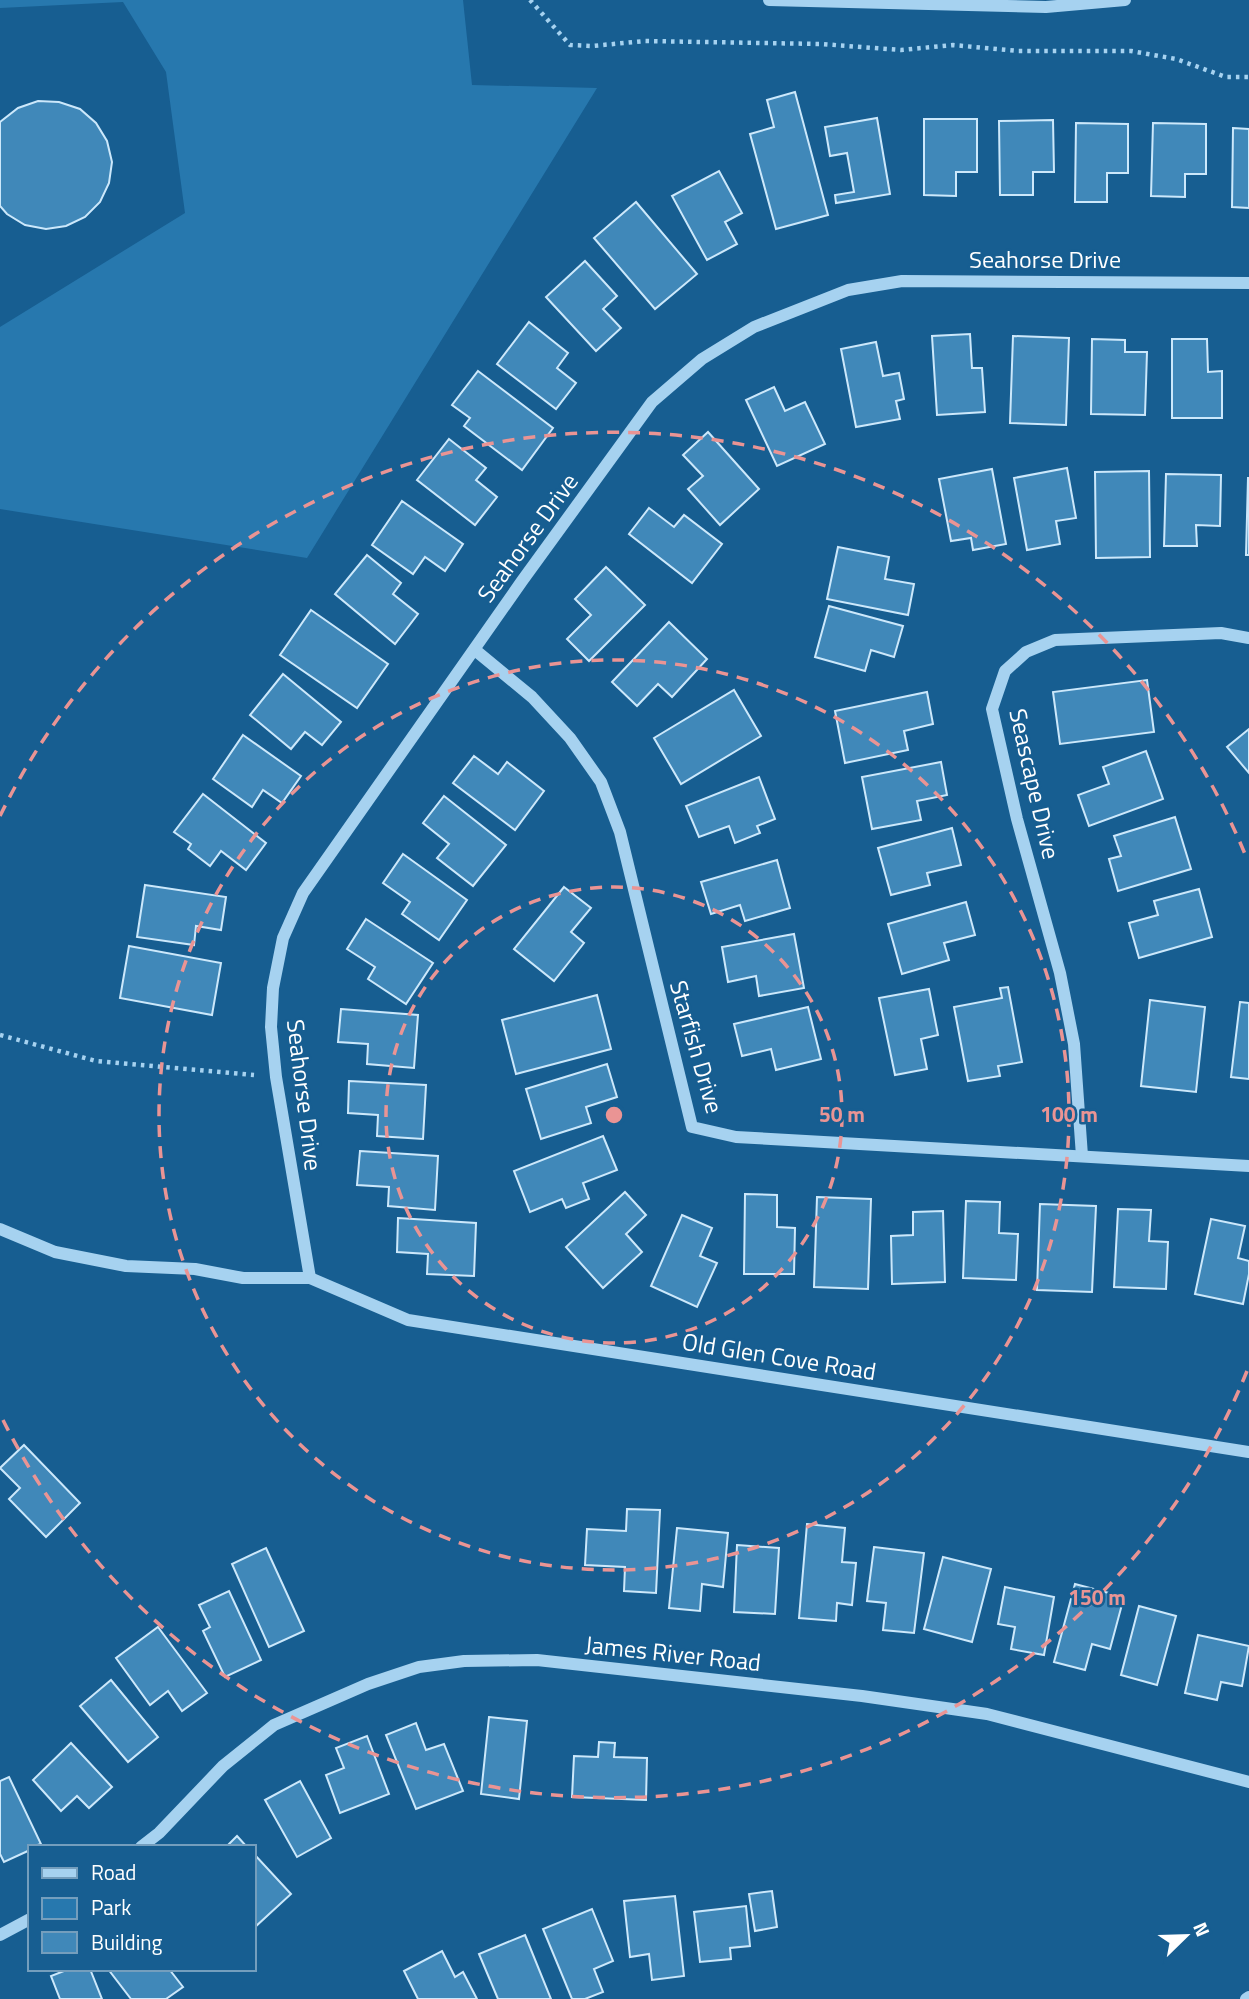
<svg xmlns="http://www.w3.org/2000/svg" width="1249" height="1999" font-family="'Titillium Web',sans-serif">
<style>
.green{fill:#2778ae}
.building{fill:#4088b9;stroke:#cce8fb;stroke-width:2}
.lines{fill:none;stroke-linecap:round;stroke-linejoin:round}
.path{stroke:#a6d2f0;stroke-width:4.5;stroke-dasharray:3.5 5;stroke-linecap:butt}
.minor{stroke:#a6d2f0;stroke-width:12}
.ring{fill:none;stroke:#ea9494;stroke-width:3.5;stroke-dasharray:12 9}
.labels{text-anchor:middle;stroke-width:5;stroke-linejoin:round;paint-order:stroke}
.street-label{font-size:24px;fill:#fff;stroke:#175e91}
.centre{fill:#ea9494;stroke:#175e91;stroke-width:3.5}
.ring-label{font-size:21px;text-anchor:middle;font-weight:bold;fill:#ea9494;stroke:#175e91;stroke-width:5;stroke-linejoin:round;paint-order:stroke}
</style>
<rect width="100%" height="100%" fill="#175e91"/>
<path class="green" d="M0,0h463l9,85 125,3 -290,470 -307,-49v-182l185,-114 -19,-141 -43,-70 -123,6z"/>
<g class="building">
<path d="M795,92l33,123 -52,14 -26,-95 24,-7 -7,-27z"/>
<path d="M38,101l21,1 21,7 16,14 11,18 5,21 -3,21 -9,19 -15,15 -19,9 -20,3 -21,-4 -18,-11 -7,-8v-84l18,-14z"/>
<path d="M877,118l13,76 -54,9 -1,-8 19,-3 -7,-39 -17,3 -5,-29z"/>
<path d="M924,119h53v53h-21v24l-32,-1z"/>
<path d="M1053,120l1,52h-21v23h-33l-1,-74z"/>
<path d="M1076,123l52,1v49h-21v29h-32z"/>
<path d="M1153,123l53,1v50h-21v23l-34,-1z"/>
<path d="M1233,128l16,1v79l-17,-1z"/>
<path d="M719,171l23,42 -17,9 12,22 -30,16 -35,-64z"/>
<path d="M636,202l61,72 -42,35 -61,-71z"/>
<path d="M585,261l32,35 -14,13 18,19 -25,23 -50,-54z"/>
<path d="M529,322l39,31 -11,15 19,15 -20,26 -59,-45z"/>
<path d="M970,334l2,34h10l3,44 -48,3 -5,-79z"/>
<path d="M1013,336l56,2 -3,87 -56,-2z"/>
<path d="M1092,339l33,1v12h22l-2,63 -54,-1z"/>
<path d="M1172,339h35l1,33 14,-1v47h-50z"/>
<path d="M876,342l7,34 16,-3 5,26 -8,2 4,18 -44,8 -15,-78z"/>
<path d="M478,371l75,57 -31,42 -58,-44 6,-8 -18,-13z"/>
<path d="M774,387l11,24 20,-9 20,42 -48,22 -31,-66z"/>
<path d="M708,432l51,57 -39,36 -32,-36 15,-13 -20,-21z"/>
<path d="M449,439l37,29 -10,12 21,17 -22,28 -58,-45z"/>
<path d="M1067,468l9,50 -20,3 4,23 -33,6 -13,-72z"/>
<path d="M992,469l14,75 -33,6 -2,-12 -20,3 -12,-62z"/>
<path d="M1149,471l1,86 -54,1 -1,-86z"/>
<path d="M1166,474l55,1 -1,51 -24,-1 1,21h-33z"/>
<path d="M1248,478h1v77h-3z"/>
<path d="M402,501l61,43 -18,27 -20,-14 -12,17 -41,-29z"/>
<path d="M649,508l25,19 10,-12 38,29 -30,39 -63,-49z"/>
<path d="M838,547l51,10 -4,22 29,5 -6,31 -81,-16z"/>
<path d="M367,555l34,28 -8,11 25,20 -23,30 -60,-50z"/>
<path d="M606,567l39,38 -56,56 -22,-22 24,-24 -16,-16z"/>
<path d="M829,606l74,20 -9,31 -23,-7 -6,21 -50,-14z"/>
<path d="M311,610l77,54 -31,44 -77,-53z"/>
<path d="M669,622l38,37 -35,38 -14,-13 -21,22 -25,-24z"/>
<path d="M283,674l58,48 -19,23 -17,-13 -14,17 -41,-34z"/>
<path d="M1147,680l7,52 -94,12 -7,-52z"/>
<path d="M734,690l27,46 -80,48 -27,-46z"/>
<path d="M927,692l6,32 -29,7 4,19 -63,13 -10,-52z"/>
<path d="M1249,729v44l-22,-26z"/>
<path d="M243,735l58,41 -19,27 -19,-13 -11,17 -39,-28z"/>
<path d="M1146,751l17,48 -74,27 -11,-31 31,-11 -6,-17z"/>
<path d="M474,756l24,18 9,-12 37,29 -29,39 -62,-47z"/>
<path d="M941,762l6,33 -30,6 4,19 -49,9 -10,-52z"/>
<path d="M759,777l16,42 -18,7 3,7 -25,10 -6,-17 -30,11 -13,-31z"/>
<path d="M203,794l63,49 -20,27 -25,-19 -11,15 -22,-17 3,-5 -17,-12z"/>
<path d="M444,796l62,49 -33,41 -36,-28 12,-14 -26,-21z"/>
<path d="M1175,817l16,52 -73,22 -9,-32 12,-3 -7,-20z"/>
<path d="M952,828l9,37 -34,8 3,12 -39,10 -13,-47z"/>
<path d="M403,854l64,46 -28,40 -37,-26 8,-12 -27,-19z"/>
<path d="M777,860l13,48 -45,13 -5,-16 -29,9 -10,-32z"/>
<path d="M145,885l81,12 -5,33 -25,-4 -2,19 -57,-8z"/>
<path d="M564,887l27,21 -20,24 13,11 -30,38 -40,-32z"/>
<path d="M1199,889l13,48 -73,21 -10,-35 29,-8 -4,-14z"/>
<path d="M966,902l9,33 -31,8 5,17 -47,14 -14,-50z"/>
<path d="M366,919l67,44 -27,41 -38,-25 7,-12 -28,-18z"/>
<path d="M794,934l10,54 -45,8 -3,-20 -28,6 -6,-35z"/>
<path d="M129,946l92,17 -9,52 -92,-17z"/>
<path d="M1008,987l14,75 -24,4 2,10 -32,5 -14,-74 48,-9 -2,-10z"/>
<path d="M929,989l9,46 -17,4 6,30 -32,6 -16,-77z"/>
<path d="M597,995l14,54 -95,25 -14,-54z"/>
<path d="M1150,1000l55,7 -9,85 -55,-6z"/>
<path d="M1240,1002l9,1v76l-18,-2z"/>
<path d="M808,1007l13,52 -45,11 -5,-21 -29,7 -8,-32z"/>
<path d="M341,1009l77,6 -4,53 -47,-4 1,-20 -30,-2z"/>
<path d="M607,1064l10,33 -31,10 5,16 -50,16 -15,-50z"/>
<path d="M349,1081l77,4 -3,54 -46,-3 1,-21 -30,-2z"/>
<path d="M603,1136l14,34 -34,13 6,16 -23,9 -4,-9 -32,13 -16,-41z"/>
<path d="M360,1151l78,5 -3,54 -47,-4 1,-19 -32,-2z"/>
<path d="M625,1192l21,23 -20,19 16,18 -39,36 -37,-41z"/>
<path d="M745,1194l32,1v32l18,1 -1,46h-50z"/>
<path d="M817,1197l54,2 -3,90 -54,-2z"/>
<path d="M966,1201l34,1 -1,31 19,1 -2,46 -53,-2z"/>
<path d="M1040,1204l56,2 -4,86 -55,-2z"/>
<path d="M1118,1209l33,1 -2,31 19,1 -2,47 -52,-2z"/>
<path d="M943,1211l2,71 -53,2 -1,-48 22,-1v-23z"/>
<path d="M682,1215l30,13 -12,28 17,7 -20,44 -46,-21z"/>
<path d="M398,1218l78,5 -2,53 -47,-2 1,-20 -31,-2z"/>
<path d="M1211,1219l34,7 -7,32 11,3v13l-6,30 -48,-10z"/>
<path d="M24,1445l56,58 -34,34 -37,-38 11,-11 -20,-20z"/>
<path d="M627,1509l33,1 -4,83 -32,-2 1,-24 -40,-2 2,-36 39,2z"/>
<path d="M807,1524l38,4 -3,34 14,1 -4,42 -15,-2 -1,18 -37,-3z"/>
<path d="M677,1528l51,5 -5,54 -21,-3 -2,27 -31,-3z"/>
<path d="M737,1545l42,3 -4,66 -41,-2z"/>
<path d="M874,1547l50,6 -10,80 -31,-3 3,-27 -19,-2z"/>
<path d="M266,1548l38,83 -35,16 -37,-83z"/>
<path d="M943,1557l48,12 -19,73 -48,-13z"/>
<path d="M1075,1584l49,13 -14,52 -18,-5 -7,26 -31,-8z"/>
<path d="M1005,1587l49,10 -10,58 -33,-6 4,-22 -17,-3z"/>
<path d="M229,1591l32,69 -36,17 -22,-46 7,-4 -11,-22z"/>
<path d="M1139,1606l37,10 -19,69 -36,-10z"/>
<path d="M158,1627l49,66 -25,18 -14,-20 -18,14 -34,-47z"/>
<path d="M1198,1635l51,11 -7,40 -21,-4 -4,18 -32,-7z"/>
<path d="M111,1680l47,57 -30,25 -48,-56z"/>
<path d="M489,1717l38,4 -8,78 -38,-5z"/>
<path d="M416,1723l10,27 18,-6 19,47 -47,18 -30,-74z"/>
<path d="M367,1736l22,58 -49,19 -14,-38 18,-7 -8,-20z"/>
<path d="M599,1742l16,1 -1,14 33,1 -1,42 -74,-3 2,-41 24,1z"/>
<path d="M71,1743l41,44 -23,21 -12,-12 -16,15 -28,-31z"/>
<path d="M9,1777l32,67 -11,3v3l-26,12 -4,-8v-73z"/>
<path d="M300,1781l31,57 -34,19 -32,-57z"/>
<path d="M237,1836l10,11h-21z"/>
<path d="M254,1854l37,40 -36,33 -1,-1z"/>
<path d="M772,1891l5,36 -22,4 -6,-37z"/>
<path d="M675,1896l9,80 -32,4 -3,-26 -19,3 -6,-56z"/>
<path d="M746,1906l4,40 -20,2 1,11 -31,3 -6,-50z"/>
<path d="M592,1909l21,52 -19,8 9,23 -18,7h-13l-29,-70z"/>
<path d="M525,1935l26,64h-53l-19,-45z"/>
<path d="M442,1951l13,26 8,-5 14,27h-59l-14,-28z"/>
<path d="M69,1969h21l12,30h-42l-9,-23z"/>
<path d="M108,1969h61l14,18 -17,12h-35z"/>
</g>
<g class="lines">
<g class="path">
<path d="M530,0l40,45 22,1 53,-5 176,3 80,6 52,-5 65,6h113l45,8 50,18h23"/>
<path d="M0,1035l96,26 158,14"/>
</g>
<g class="minor">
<path d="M769,0l277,7 79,-7"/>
<path d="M475,650l57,47 38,41 31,44 19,50 72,295 44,10 513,29"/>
<path d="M1082,1156l-8,-112 -14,-71 -43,-154 -25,-110 13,-38 21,-19 29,-12 166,-7 28,5"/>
<path d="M0,1229l55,23 71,14 69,3 48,9h67l98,42 841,132"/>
<path d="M310,1278l-34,-201 -5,-50 2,-39 10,-50 20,-45 219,-312 130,-179 50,-43 52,-32 94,-37 54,-9 347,2"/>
<path d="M141,1847l18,-14 64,-67 51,-41 94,-41 51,-17 45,-6 73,-1 325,36 125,18 262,68"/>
<path d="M0,1935l30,-16"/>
<path d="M1246,1999l3,-2"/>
</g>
</g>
<g class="ring">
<circle cx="614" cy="1115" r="228"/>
<circle cx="614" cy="1115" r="455"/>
<path d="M1247 1371A683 683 0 0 1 0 1414M0 816A683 683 0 0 1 1247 859"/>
</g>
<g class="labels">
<g class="street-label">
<text x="1045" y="268">Seahorse Drive</text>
<text transform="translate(528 538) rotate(-54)" y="8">Seahorse Drive</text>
<text transform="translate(1034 784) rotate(77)" y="8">Seascape Drive</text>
<text transform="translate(696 1047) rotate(74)" y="8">Starfish Drive</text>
<text transform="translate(304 1095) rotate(83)" y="8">Seahorse Drive</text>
<text transform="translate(779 1357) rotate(9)" y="8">Old Glen Cove Road</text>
<text transform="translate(673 1654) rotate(6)" y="8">James River Road</text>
</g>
</g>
<circle cx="614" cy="1115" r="10" class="centre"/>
<g class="ring-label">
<text x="842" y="1122">50 m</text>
<text x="1069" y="1122">100 m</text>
<text x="1097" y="1605">150 m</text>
</g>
<rect x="28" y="1845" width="228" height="126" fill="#175e91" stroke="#749ebd" stroke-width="2"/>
<rect x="42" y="1868" width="35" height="10" fill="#a6d2f0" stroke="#749ebd" stroke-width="2"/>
<text x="91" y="1880" font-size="21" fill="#ffffff">Road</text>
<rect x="42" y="1898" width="35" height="21" fill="#2778ae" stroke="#749ebd" stroke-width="2"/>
<text x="91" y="1915" font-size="21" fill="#ffffff">Park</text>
<rect x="42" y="1932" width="35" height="21" fill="#4088b9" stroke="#749ebd" stroke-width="2"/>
<text x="91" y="1950" font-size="21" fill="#ffffff">Building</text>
<g transform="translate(1186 1936) rotate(67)" stroke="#175e91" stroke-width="5" paint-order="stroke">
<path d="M0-5L12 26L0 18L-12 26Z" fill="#ffffff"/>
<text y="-10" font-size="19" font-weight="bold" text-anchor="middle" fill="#ffffff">N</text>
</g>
</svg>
